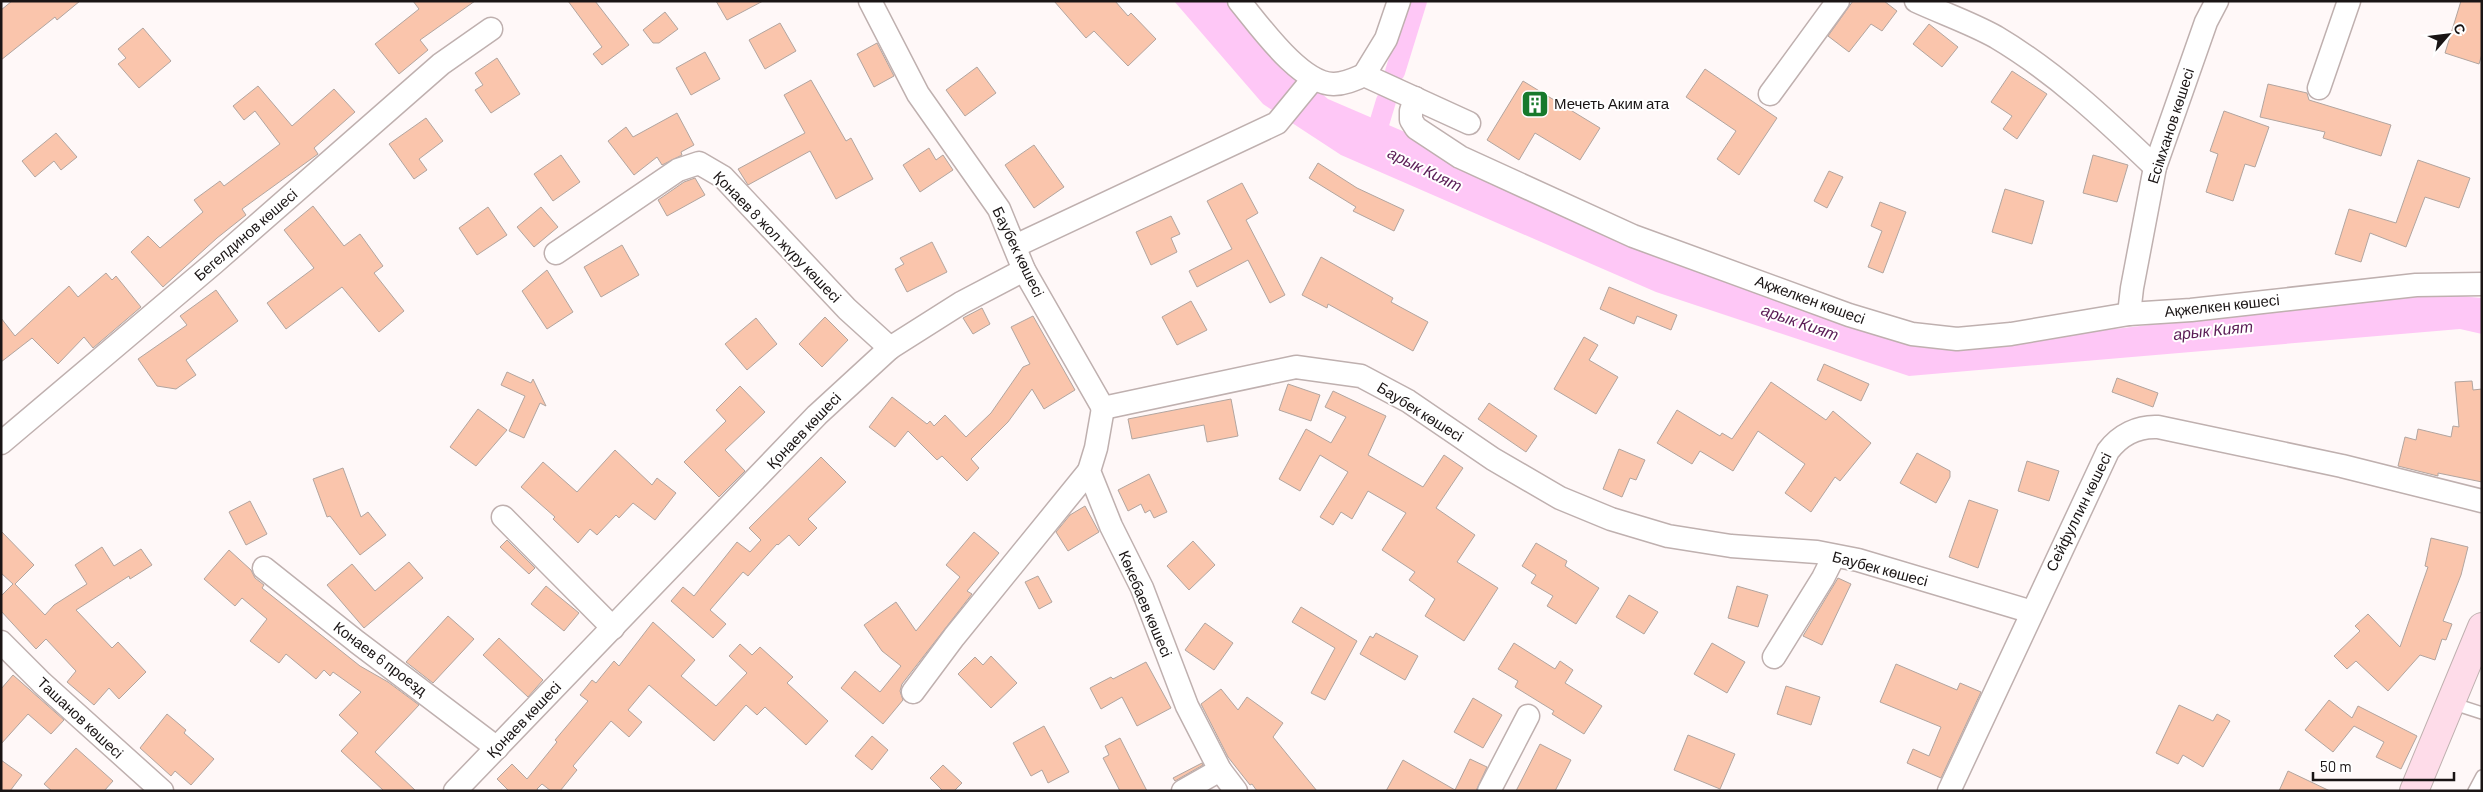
<svg xmlns="http://www.w3.org/2000/svg" width="2483" height="792" font-family="Barlow,sans-serif">
<style>
.water{fill:#fec7f6}
.lines{fill:none;stroke-linecap:round;stroke-linejoin:round}
.canal{stroke:#fec7f6;stroke-width:20}
.building{fill:#fac5ac;stroke:#b2a59f}
.lane-casing{stroke:#bfb0af;stroke-width:14}
.street-casing{stroke:#bfb0af;stroke-width:25}
.secondary-casing{stroke:#bfb0af;stroke-width:30}
.lane{stroke:#fff;stroke-width:11}
.street{stroke:#fff;stroke-width:22}
.secondary{stroke:#fedce9;stroke-width:28}
.labels{text-anchor:middle;stroke-width:4;stroke-linejoin:round;paint-order:stroke}
.poi-label{font-size:15px;fill:#1a1515;stroke:#fff;text-anchor:start}
.street-label{font-size:15px;fill:#1a1515;stroke:#fff}
.water-label{font-size:16px;font-style:italic;fill:#5a1c55;stroke:#fff}
</style>
<rect width="100%" height="100%" fill="#fff8f8"/>
<path class="water" d="M1174,1h51l33,38 70,60 555,238 109,6 434,-50 56,5v36l-22,-5 -551,47 -253,-84 -315,-137 -78,-51z"/>
<g class="lines">
<g class="canal">
<path d="M1395,72l22,-71"/>
<path d="M1373,144l13,-43"/>
</g>
</g>
<g class="building">
<path d="M12,1h68l-23,19 -2,-3 -54,43v-50z"/>
<path d="M413,1h62l-55,39 8,10 -29,24 -24,-30 44,-35z"/>
<path d="M568,1h27l34,44 -27,20 -9,-11 9,-7z"/>
<path d="M716,1h47l-36,19z"/>
<path d="M1054,1h61l13,15 3,-3 25,26 -28,27 -34,-35 -8,7z"/>
<path d="M1853,1h31l13,10 -15,20 -11,-7 -22,28 -21,-16z"/>
<path d="M2461,1h21v53l-3,10 -34,-11z"/>
<path d="M665,12l13,17 -19,14h-6l-10,-13z"/>
<path d="M780,23l16,28 -31,18 -16,-29z"/>
<path d="M1929,24l29,23 -16,20 -29,-23z"/>
<path d="M143,28l28,33 -32,27 -21,-24 8,-6 -8,-9z"/>
<path d="M877,43l17,33 -20,11 -17,-33z"/>
<path d="M705,52l15,27 -29,16 -15,-27z"/>
<path d="M497,58l23,36 -29,19 -16,-23 8,-5 -8,-12z"/>
<path d="M977,67l19,26 -31,23 -19,-26z"/>
<path d="M1705,69l72,49 -38,57 -22,-16 19,-28 -50,-34z"/>
<path d="M2012,71l35,23 -30,45 -14,-10 9,-13 -21,-14z"/>
<path d="M811,80l35,61 5,-3 22,41 -37,20 -26,-48 -62,34 -10,-16 67,-36 -21,-38z"/>
<path d="M1523,81l77,47 -20,32 -45,-27 -16,27 -32,-20z"/>
<path d="M2268,84l39,9 2,7 82,25 -10,31 -58,-18 2,-6 -65,-15z"/>
<path d="M258,86l34,40 42,-37 21,23 -41,36 4,6 -76,55 4,6 -29,23 -54,49 -32,-35 17,-16 12,12 43,-36 -9,-12 26,-19 4,5 56,-42 -25,-33 -11,9 -11,-14z"/>
<path d="M2224,111l45,16 -14,40 -10,-3 -12,37 -27,-9 12,-38 -8,-3z"/>
<path d="M677,113l17,32 -13,7 1,3 -20,10 -5,-8 -23,18 -26,-34 18,-14 7,10z"/>
<path d="M426,118l17,23 -24,18 8,11 -13,9 -25,-35z"/>
<path d="M56,133l21,24 -16,13 -7,-9 -19,16 -13,-16z"/>
<path d="M1034,145l30,42 -30,21 -29,-43z"/>
<path d="M929,148l7,12 7,-5 10,15 -33,22 -17,-27z"/>
<path d="M561,155l19,27 -27,19 -19,-27z"/>
<path d="M2093,155l35,10 -11,37 -34,-9z"/>
<path d="M2418,160l52,18 -11,30 -34,-11 -19,50 -36,-14 -9,29 -26,-8 14,-45 47,14z"/>
<path d="M1318,163l39,25 47,22 -10,21 -41,-20 3,-4 -47,-29z"/>
<path d="M1829,171l14,6 -16,31 -13,-7z"/>
<path d="M695,178l10,17 -38,21 -9,-16 26,-18z"/>
<path d="M1242,183l16,30 -12,7 39,75 -15,8 -22,-43 -51,27 -8,-16 43,-22 -25,-48z"/>
<path d="M2005,189l39,12 -12,43 -40,-12z"/>
<path d="M1880,202l26,10 -23,61 -15,-6 14,-36 -11,-5z"/>
<path d="M313,206l31,40 16,-12 23,32 -9,7 30,38 -25,21 -37,-45 -56,42 -19,-26 47,-35 -30,-38z"/>
<path d="M488,207l19,28 -30,20 -18,-27z"/>
<path d="M541,207l17,20 -24,20 -17,-20z"/>
<path d="M1171,216l9,18 -9,4 6,14 -26,13 -15,-33z"/>
<path d="M932,242l15,30 -40,20 -12,-23 9,-5 -4,-6z"/>
<path d="M622,245l17,30 -38,22 -17,-30z"/>
<path d="M1321,257l72,41 -2,4 37,20 -15,29 -85,-47 -1,4 -25,-13z"/>
<path d="M547,270l26,42 -26,17 -25,-38z"/>
<path d="M106,273l6,7 4,-4 25,31 -48,41 -9,-11 -26,27 -26,-26 -31,24v-44l14,18 54,-50 9,11z"/>
<path d="M1609,287l68,28 -6,15 -34,-14 -3,8 -34,-15z"/>
<path d="M216,290l22,31 -52,39 10,15 -20,14 -19,-3 -19,-27 49,-34 -7,-9z"/>
<path d="M1191,301l16,29 -30,15 -15,-28z"/>
<path d="M982,308l8,16 -17,10 -10,-16z"/>
<path d="M1033,316l42,74 -31,19 -12,-20 -24,33 -37,37 8,9 -12,13 -25,-25 -5,4 -29,-29 -13,16 -26,-20 23,-30 35,27 3,-3 4,5 11,-11 21,22 25,-24 32,-46 7,-3 -19,-37z"/>
<path d="M825,317l23,23 -26,27 -23,-23z"/>
<path d="M756,318l21,26 -30,26 -22,-26z"/>
<path d="M1584,337l14,8 -9,15 29,17 -22,37 -42,-25z"/>
<path d="M1824,364l45,20 -8,17 -44,-21z"/>
<path d="M507,372l24,11 2,-4 13,27 -6,-3 -16,35 -15,-7 16,-35 -24,-11z"/>
<path d="M2117,378l41,15 -5,14 -41,-15z"/>
<path d="M2472,381l1,9 9,-1v93l-44,-9v3l-40,-10 7,-29 11,3 2,-11 33,8 2,-11 6,1 -4,-45z"/>
<path d="M1771,382l55,38 7,-9 38,32 -31,38 -5,-4 -24,35 -26,-19 20,-29 -47,-33 -25,40 -33,-20 -8,13 -35,-21 20,-33 43,26 2,-3 10,6z"/>
<path d="M1288,384l32,11 -9,26 -32,-11z"/>
<path d="M740,386l25,26 -40,38 20,21 -26,26 -35,-35 42,-41 -10,-11z"/>
<path d="M1333,391l53,25 -18,39 55,32 21,-32 19,13 -27,40 39,27 -18,27 41,26 -34,53 -39,-25 10,-17 -26,-19 6,-8 -33,-22 24,-37 -38,-22 -16,28 -11,-7 -8,13 -13,-8 28,-45 -28,-17 -20,36 -21,-12 27,-50 25,14 15,-26 -21,-10z"/>
<path d="M1231,399l7,37 -31,6 -3,-17 -72,14 -4,-20z"/>
<path d="M1489,403l48,33 -11,16 -48,-33z"/>
<path d="M478,409l29,21 -31,36 -26,-19z"/>
<path d="M1619,449l26,11 -9,20 -6,-2 -8,19 -19,-8z"/>
<path d="M615,450l37,35 5,-7 19,15 -21,27 -22,-17 -14,15 -3,-3 -19,20 -7,-6 -12,14 -25,-24 2,-2 -34,-30 22,-25 34,30z"/>
<path d="M1917,453l33,18v6l-14,26 -36,-20z"/>
<path d="M821,457l25,25 -38,37 9,9 -18,18 -10,-11 -11,10 -1,-1 -29,32 -5,-4 -33,38 16,14 -13,14 -42,-37 12,-14 11,9 43,-54 13,10 11,-12 -12,-12z"/>
<path d="M2027,461l32,10 -10,30 -31,-10z"/>
<path d="M343,468l18,49 7,-5 18,23 -26,20 -30,-39 -3,1 -14,-38z"/>
<path d="M1149,474l18,38 -13,6 -4,-8 -5,3 -4,-9 -13,7 -10,-21z"/>
<path d="M1969,500l29,10 -20,58 -29,-11z"/>
<path d="M250,501l17,33 -21,11 -17,-33z"/>
<path d="M1085,506l14,26 -31,19 -12,-19 14,-17z"/>
<path d="M1,531l33,34 -19,19 30,31 9,-10 33,-21 -12,-19 27,-18 12,19 27,-17 11,16 -22,14 -1,-3 -53,34 36,38 6,-6 28,30 -27,27 -10,-11 -15,17 -27,-23 9,-11 -30,-32 -10,10 -35,-38v-15l12,-12 -12,-11z"/>
<path d="M974,532l25,21 -32,38 5,3 -70,90 -2,7 3,9 -20,24 -42,-36 14,-17 25,21 21,-26 -19,-15 -18,-26 32,-23 20,29 44,-54 -14,-12z"/>
<path d="M2431,538l37,9 -7,28 -18,46 9,3 -6,16 -4,-1 -7,21 -15,-5 -32,36 -32,-30 -9,8 -13,-13 26,-25 -5,-5 13,-12 32,33 28,-80 -3,-1z"/>
<path d="M507,540l28,28 -6,6 -29,-27z"/>
<path d="M1193,541l22,24 -26,25 -22,-24z"/>
<path d="M1536,543l31,18 -2,5 34,22 -23,36 -29,-18 6,-10 -22,-13 5,-8 -14,-9z"/>
<path d="M229,550l22,20 4,8 9,7 -2,3 98,78 28,16 31,23 -44,47 41,39h-32l-43,-40 17,-18 -19,-18 22,-23 -28,-20 -3,4 -6,-6 -8,9 -30,-25 -7,9 -29,-22 17,-22 -25,-21 -7,8 -31,-27z"/>
<path d="M409,562l14,16 -59,50 -37,-43 25,-21 23,27z"/>
<path d="M1038,576l14,26 -13,7 -14,-27z"/>
<path d="M1838,578l13,6 -29,61 -19,-9z"/>
<path d="M546,586l33,27 -15,18 -33,-27z"/>
<path d="M1737,586l31,9 -10,32 -30,-9z"/>
<path d="M1629,595l29,17 -14,22 -28,-17z"/>
<path d="M1301,607l56,34 -32,59 -14,-7 24,-45 -43,-26z"/>
<path d="M448,616l26,23 -41,44 -27,-21z"/>
<path d="M653,622l42,38 -14,16 35,30 31,-33 -18,-17 11,-12 12,11 8,-8 33,30 -6,6 41,38 -22,24 -41,-38 -8,8 -11,-10 -32,36 -65,-56 -21,25 14,12 -13,15 -18,-16 -38,45 4,4 -17,21h-9l-9,-7 -5,5 1,2h-29l-12,-12 15,-15 15,15 30,-37 -2,-2 33,-39 -8,-6 12,-15 4,3 18,-22 5,5z"/>
<path d="M1205,623l28,20 -19,27 -29,-20z"/>
<path d="M1376,633l42,23 -13,24 -45,-26 10,-18 3,2z"/>
<path d="M499,638l44,42 -15,17 -45,-42z"/>
<path d="M1514,643l41,26 5,-8 13,9 -8,13 37,23 -18,28 -32,-20 2,-3 -39,-24 3,-6 -20,-12z"/>
<path d="M1712,643l33,19 -18,31 -33,-19z"/>
<path d="M991,656l26,27 -26,25 -33,-34 17,-17 8,8z"/>
<path d="M1146,662l25,46 -34,18 -15,-29 -21,12 -11,-21 21,-11 2,2z"/>
<path d="M1896,664l61,26 3,-7 21,9 -40,86 -34,-15 6,-14 16,7 12,-29 -61,-25z"/>
<path d="M13,675l51,45 -13,14 -23,-20 -27,30v-55z"/>
<path d="M1786,686l34,11 -9,28 -34,-11z"/>
<path d="M1221,689l17,21 9,-13 36,26 -10,14 44,54h-60l-5,-7 -2,1 -22,-28 -27,-53z"/>
<path d="M1473,698l29,17 -19,33 -29,-16z"/>
<path d="M2329,700l23,18 6,-12 59,30 -16,33 -25,-12 8,-15 -30,-16 -21,26 -28,-22z"/>
<path d="M2179,705l34,16 4,-7 13,7 -27,46 -20,-12 -5,9 -22,-11z"/>
<path d="M167,714l19,16 -2,3 30,26 -23,26 -16,-14 -4,5 -31,-28z"/>
<path d="M1044,726l25,46 -21,11 -6,-13 -11,6 -18,-33z"/>
<path d="M1688,735l47,19 -15,35 -46,-19z"/>
<path d="M872,736l16,14 -16,20 -17,-14z"/>
<path d="M1120,738l27,53h-27l-17,-33 6,-3 -4,-9z"/>
<path d="M1540,744l31,16 -16,31h-39z"/>
<path d="M76,748l37,33 -9,10h-52l-8,-7z"/>
<path d="M1470,759l17,8 -11,24h-90l17,-31 52,30z"/>
<path d="M1,760l21,15 -12,16h-9z"/>
<path d="M1202,763l1,2 -28,16 -2,-3z"/>
<path d="M943,765l19,18 -8,8h-11l-13,-13z"/>
<path d="M2288,771l42,20h-51z"/>
</g>
<g class="lines">
<g class="lane-casing">
<g id="lane">
<path d="M2451,703l31,10"/>
<path d="M2474,791l8,-15"/>
</g>
</g>
<g class="street-casing">
<g id="street">
<path d="M870,1l48,93 81,115 25,61 79,138"/>
<path d="M1239,1c20,24 62,84 95,83 11,0 21,-5 30,-9l105,48"/>
<path d="M1916,1c26,12 55,22 80,36 59,35 110,83 159,130"/>
<path d="M1364,75l22,-36 13,-38"/>
<path d="M2319,88l30,-87"/>
<path d="M1770,94l68,-93"/>
<path d="M1415,98l-4,13v9l5,8 44,29 173,79 216,79 63,19 45,5 54,-5 118,-20 62,-4 225,-25 66,-1"/>
<path d="M1015,246l262,-123 36,-44"/>
<path d="M556,253l122,-83 21,-7 24,14 124,132 43,39"/>
<path d="M2129,314l3,-26 23,-121 51,-145 11,-21"/>
<path d="M1103,408l193,-41 65,9 47,25 85,58 67,39 51,21 57,17 63,10 86,6 41,8 174,52"/>
<path d="M1103,408l-7,40 -7,23 22,55 31,62 45,118 33,64 16,21"/>
<path d="M1,443l213,-180 227,-199 50,-35"/>
<path d="M503,517l110,111"/>
<path d="M264,568l93,74 140,106"/>
<path d="M1,642l41,41 120,108"/>
<path d="M1774,657l49,-79 11,-22"/>
<path d="M913,692l41,-55 135,-166"/>
<path d="M455,791l362,-376 73,-67 71,-45 63,-33"/>
<path d="M1183,791l37,-21"/>
<path d="M1489,791l39,-75"/>
<path d="M1949,791l159,-340c12,-16 30,-25 50,-24l184,39 140,35"/>
</g>
</g>
<g class="secondary-casing">
<path id="secondary" d="M2414,791l68,-164"/>
</g>
<use href="#lane" class="lane"/>
<use href="#street" class="street"/>
<use href="#secondary" class="secondary"/>
</g>
<defs>
<g id="building-square" transform="scale(1.4375)"><rect x="-9" y="-9" width="18" height="18" rx="4" fill="#17792b" stroke="#fff"/><path d="M-4-6H4V6H1V3H-1V6H-4ZM-2.5-4.3h1.7v1.8h-1.7ZM.8-4.3h1.7v1.8H.8ZM-2.5-1h1.7V.8h-1.7ZM.8-1h1.7V.8H.8Z" fill="#fff"/></g>
</defs>
<g fill-rule="evenodd">
<use href="#building-square" x="1535" y="104"/>
</g>
<g class="labels">
<g class="poi-label">
<text x="1554" y="109">Мечеть Аким ата</text>
</g>
<g class="street-label">
<text transform="translate(2171 126) rotate(-72)" y="5">Есімханов көшесі</text>
<text transform="translate(246 235) rotate(-41)" y="5">Бегелдинов көшесі</text>
<text transform="translate(777 237) rotate(46)" y="5">Қонаев 8 жол жүру көшесі</text>
<text transform="translate(1018 252) rotate(64)" y="5">Баубек көшесі</text>
<text transform="translate(1810 300) rotate(20)" y="5">Ақжелкен көшесі</text>
<text transform="translate(2222 306) rotate(-6)" y="5">Ақжелкен көшесі</text>
<text transform="translate(1420 412) rotate(32)" y="5">Баубек көшесі</text>
<text transform="translate(804 431) rotate(-46)" y="5">Қонаев көшесі</text>
<text transform="translate(2079 512) rotate(-64)" y="5">Сейфуллин көшесі</text>
<text transform="translate(1880 569) rotate(15)" y="5">Баубек көшесі</text>
<text transform="translate(1145 604) rotate(67)" y="5">Көкебаев көшесі</text>
<text transform="translate(380 659) rotate(37)" y="5">Конаев 6 проезд</text>
<text transform="translate(80 718) rotate(43)" y="5">Ташанов көшесі</text>
<text transform="translate(524 720) rotate(-46)" y="5">Қонаев көшесі</text>
</g>
<g class="water-label">
<text transform="translate(1425 169) rotate(26)" y="6">арык Кият</text>
<text transform="translate(1800 322) rotate(19)" y="6">арык Кият</text>
<text transform="translate(2213 330) rotate(-6)" y="6">арык Кият</text>
</g>
</g>
<rect width="2483" height="792" fill="none" stroke="#1a1515" stroke-width="5"/>
<g transform="translate(2448 35) rotate(62)" stroke="#ffffff" stroke-width="4" paint-order="stroke">
<path d="M0-4L9 19L0 12L-9 19Z" fill="#1a1515"/>
<text y="-8" font-size="14" font-weight="bold" text-anchor="middle" fill="#1a1515">С</text>
</g>
<path d="M2313 772v8h141v-8" fill="none" stroke="#1a1515" stroke-width="2.5"/>
<text x="2320" y="772" font-size="15" fill="#1a1515" stroke="#ffffff" stroke-width="4" paint-order="stroke">50 m</text>
</svg>
